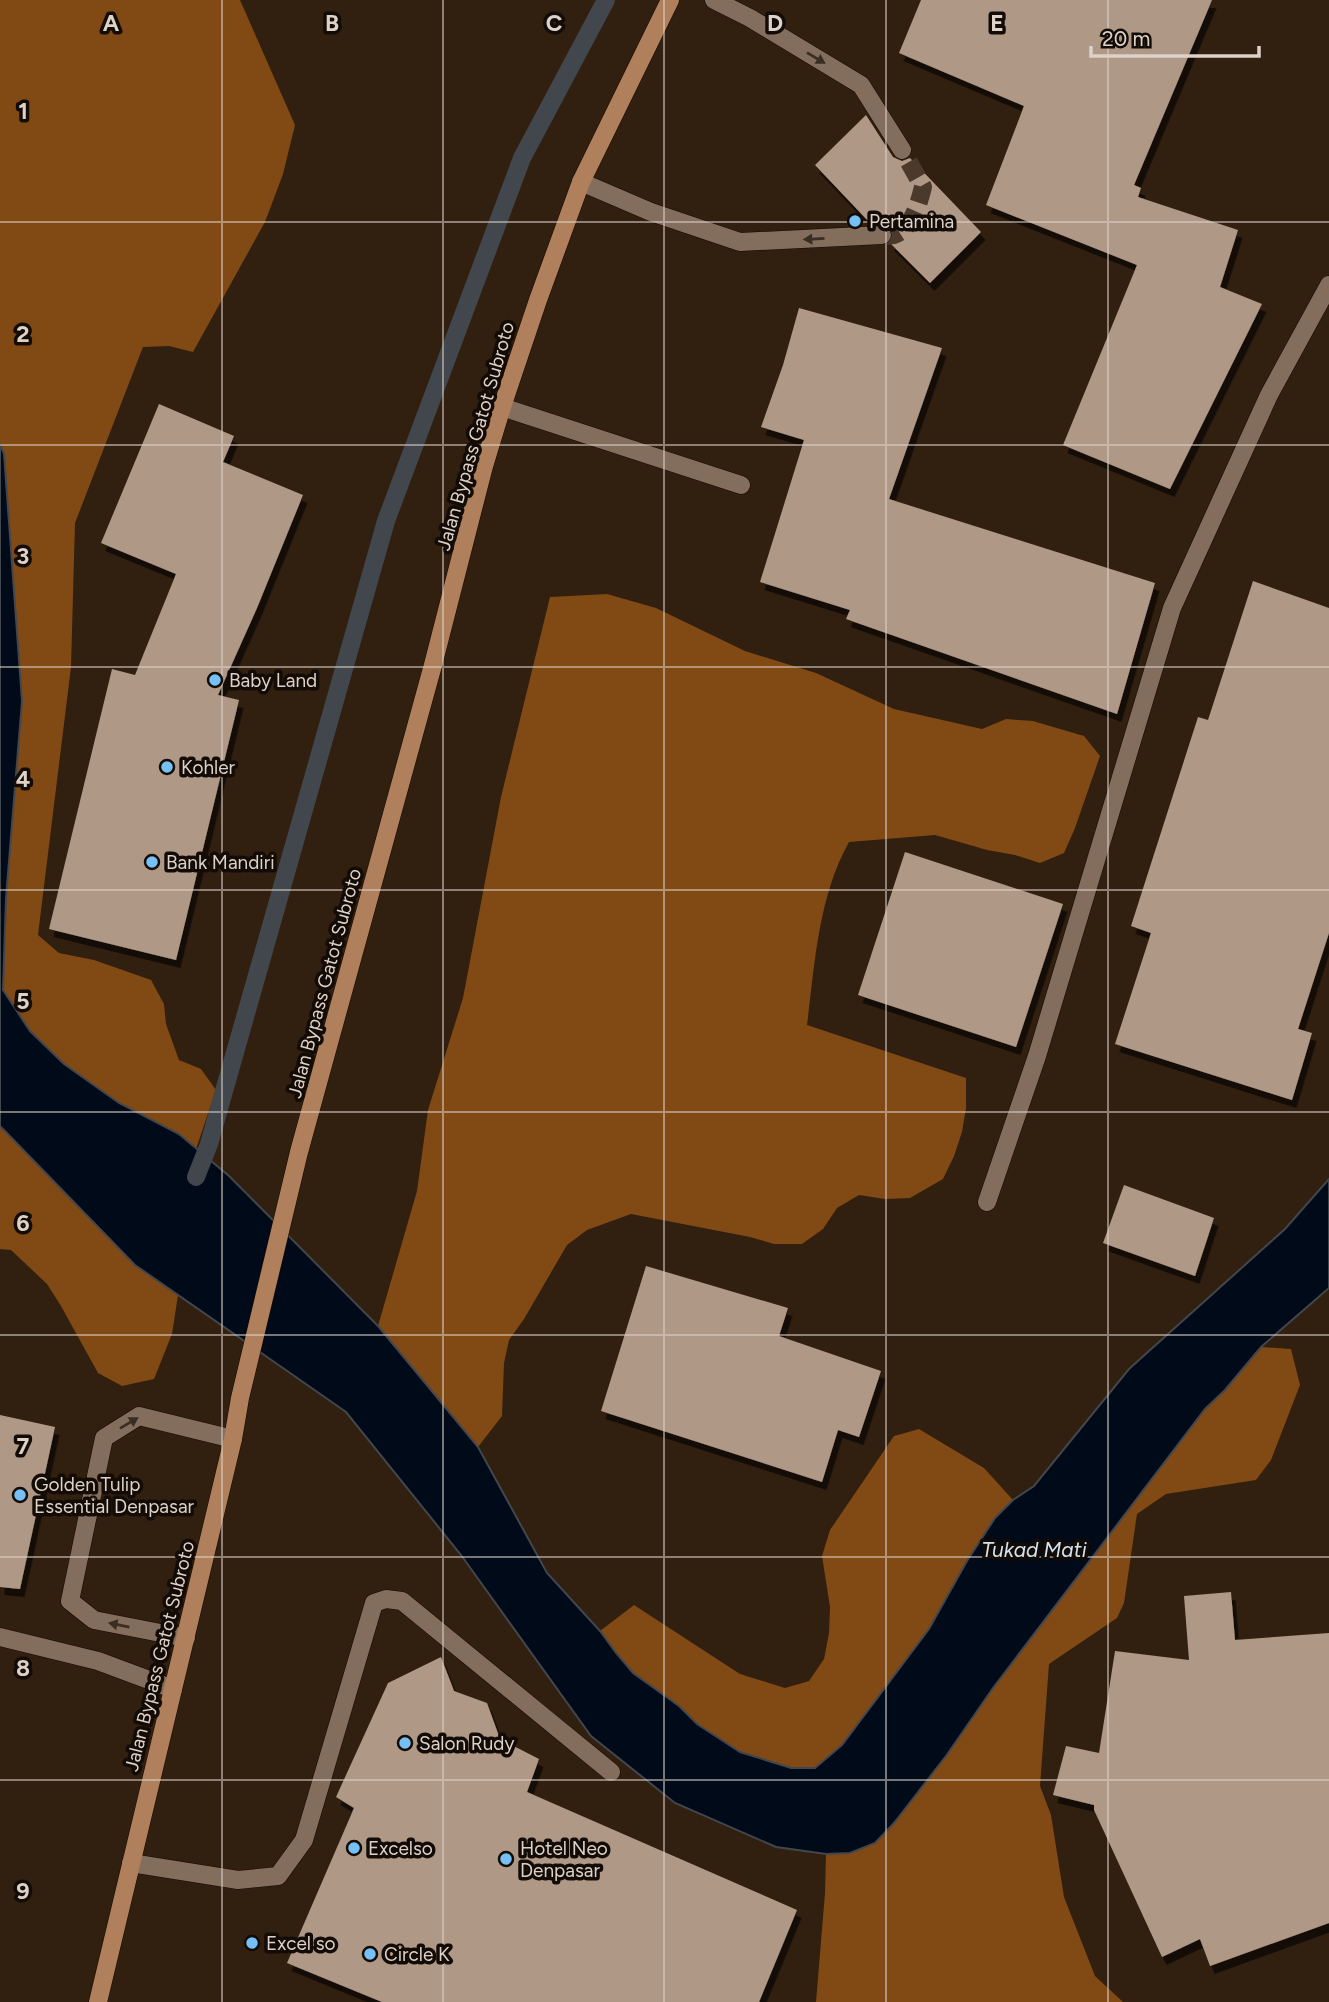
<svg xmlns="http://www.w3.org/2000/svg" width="1329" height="2002" font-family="Figtree,sans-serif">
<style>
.forest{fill:#814914}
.water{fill:#000a18;stroke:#42464d;stroke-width:2}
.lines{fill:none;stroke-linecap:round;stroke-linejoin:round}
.stream{stroke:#42464d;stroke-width:18}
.building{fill:#af9886;filter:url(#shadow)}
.minor-tunnel{stroke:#4b3a2c;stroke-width:18;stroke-dasharray:18 9;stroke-linecap:butt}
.minor-casing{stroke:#180800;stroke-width:19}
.major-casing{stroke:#180800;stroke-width:19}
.minor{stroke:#836d5c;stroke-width:18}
.major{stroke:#af805b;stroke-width:18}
.oneway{fill:#3a2d23}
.grid{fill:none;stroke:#ddd1c8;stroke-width:2;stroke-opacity:0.55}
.poi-dot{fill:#75c0f6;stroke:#130b05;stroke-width:2.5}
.labels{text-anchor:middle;stroke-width:7;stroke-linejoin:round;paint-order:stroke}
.poi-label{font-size:19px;fill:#ddd1c8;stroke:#130b05;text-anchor:start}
.street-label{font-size:19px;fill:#ddd1c8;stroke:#130b05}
.water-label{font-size:21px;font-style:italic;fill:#d3e4f1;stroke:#130b05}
.grid-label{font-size:23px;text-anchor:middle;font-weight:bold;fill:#ddd1c8;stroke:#130b05;stroke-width:7;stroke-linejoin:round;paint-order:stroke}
</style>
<defs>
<filter id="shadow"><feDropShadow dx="4.5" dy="8" stdDeviation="0" flood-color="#0009"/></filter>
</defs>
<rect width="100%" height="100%" fill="#311f10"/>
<g class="forest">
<path d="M0,0h240l55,125 -12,49 -18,48 -72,130 -24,-6 -26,1 -68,176 -4,144 -33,268 21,18 35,7 57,20 13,24 2,20 13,36 22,9 15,21 -20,59 -17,-15 -60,-31 -55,-39 -34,-33 -27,-41 3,-92 16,-197 -18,-247 -4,-10z"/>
<path d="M607,594l49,14 89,43 71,22 78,36 88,20 24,-10 27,2 51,15 16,20 -25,72 -11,25 -24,10 -25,-8 -28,-5 -52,-15 -86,7c-31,56 -34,121 -42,183l159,53v30l-4,24 -8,24 -11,23 -33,19 -25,1 -26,-4 -22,13 -14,21 -21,15h-28l-24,-7 -119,-23 -44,16 -20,15 -43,74 -15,21 -5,23 -2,53 -24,31 -100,-121 39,-135 11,-81 35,-112 38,-201 49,-200z"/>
<path d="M0,1126l135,139 43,30 -6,39 -18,45 -32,7 -24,-13 -37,-67 -14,-22 -36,-34 -11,-1z"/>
<path d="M1261,1347l30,2 9,36 -29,75 -15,20 -90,14 -29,20 -13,89 -7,15 -68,46 -9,122 11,29 13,82 31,79 28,26h-307l9,-109 1,-39 24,-1 44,-30 52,-67 47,-68 212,-279 20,-19z"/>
<path d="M919,1429l65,39 29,32 -18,18 -28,43 -38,68 -87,116 -27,23h-24l-51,-16 -43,-28 -18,-18 -46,-33 -17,-20 -16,-22 34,-26 106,69 45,14 24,-7 15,-22 5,-26 1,-26 -8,-51 8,-26 64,-94z"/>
</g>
<path class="water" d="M0,444l4,10 18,247 -16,197 -3,92 27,41 34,33 55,39 60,31 50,42 149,150 100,121 69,126 53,58 16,22 17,20 46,33 18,18 43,28 51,16h24l27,-23 87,-116 38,-68 28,-43 18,-18 21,-14 95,-117 156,-140 44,-50v109l-68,59 -36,43 -20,19 -212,279 -47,68 -52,67 -19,20 -25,10 -24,1 -50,-7 -101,-44 -84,-67 -130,-181 -115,-143 -211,-147 -135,-139z"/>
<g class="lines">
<path class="stream" d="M196,1177l13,-33 177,-623 136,-363 84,-158"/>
</g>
<g class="building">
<path d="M921,0h291l-78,185 7,3 -3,9 100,33 -18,57 42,17 -92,185 -107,-44 74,-180 -151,-60 38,-99 -125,-53z"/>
<path d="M866,115l27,42 9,4 8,-3 71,74 -51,51 -40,-40 3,-8 -2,-7 -9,-4h-11l-56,-59z"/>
<path d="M799,308l143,40 -53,151 266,84 -38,131 -271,-95 4,-9 -90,-28 44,-142 -43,-13 22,-62z"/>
<path d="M159,404l75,32 -11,26 80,33 -46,113 -39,87 21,5 -63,260 -127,-31 63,-260 23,6 41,-101 -75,-31z"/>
<path d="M1253,581l76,27v325l-31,96 14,4 -20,67 -177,-56 36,-111 -20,-7 67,-209 10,3z"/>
<path d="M905,852l158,52 -47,143 -158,-52z"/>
<path d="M1124,1185l90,33 -19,58 -92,-33z"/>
<path d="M646,1266l142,42 -9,28 102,35 -22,66 -21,-7 -16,52 -221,-71z"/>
<path d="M0,1415l55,12 -35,162 -20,-2z"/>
<path d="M1231,1592l4,48 94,-7v290l-119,43 -10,-27 -38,18 -68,-147v-5l-41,-10 13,-49 33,7 16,-102 74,9 -5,-64z"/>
<path d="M441,1657l13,34 33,12 13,36 39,20 -12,33 270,118 -38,92h-377l-95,-39 67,-155 -18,-11 52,-114z"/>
</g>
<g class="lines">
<path class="minor-tunnel" d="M882,235c4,0 8,1 12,0 18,-6 25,-32 29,-48l-21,-37"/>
<g class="minor-casing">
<g id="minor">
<path d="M714,0l36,18 111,67 41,65"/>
<path d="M581,182l70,30 89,30 142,-7"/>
<path d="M502,407l239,78"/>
<path d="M987,1202l50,-146 135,-448 97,-213 60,-110"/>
<path d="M0,1637l98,24 75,28"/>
<path d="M186,1638l-92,-18 -24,-19 34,-163 35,-22 94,23"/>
<path d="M131,1863l107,17 40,-4 26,-36 70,-237 12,-4 16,2 209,171"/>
</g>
</g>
<g class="major-casing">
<path id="major" d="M98,2002l135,-563 7,-41 59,-246 134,-487 51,-199 18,-59 36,-107 43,-118 89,-182"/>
</g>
<use href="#minor" class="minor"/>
<use href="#major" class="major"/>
</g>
<defs><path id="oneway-solid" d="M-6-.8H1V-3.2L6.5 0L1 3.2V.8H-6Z" transform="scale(1.75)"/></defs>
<g class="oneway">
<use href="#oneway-solid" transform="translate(816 58) rotate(31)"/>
<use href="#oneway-solid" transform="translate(814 239) rotate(177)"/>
<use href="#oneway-solid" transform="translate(129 1423) rotate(-31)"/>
<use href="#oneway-solid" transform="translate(119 1625) rotate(-169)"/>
</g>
<path class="grid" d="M222,0v2002M443,0v2002M664,0v2002M886,0v2002M1108,0v2002M0,222h1329M0,445h1329M0,667h1329M0,890h1329M0,1112h1329M0,1335h1329M0,1557h1329M0,1780h1329"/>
<g class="poi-dot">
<circle cx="855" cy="221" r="7"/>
<circle cx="215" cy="680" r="7"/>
<circle cx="167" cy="767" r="7"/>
<circle cx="152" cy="862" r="7"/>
<circle cx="20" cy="1495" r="7"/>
<circle cx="405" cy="1743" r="7"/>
<circle cx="354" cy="1848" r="7"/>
<circle cx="506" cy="1859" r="7"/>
<circle cx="252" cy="1943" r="7"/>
<circle cx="370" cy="1954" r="7"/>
</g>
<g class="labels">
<g class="poi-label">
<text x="869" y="228">Pertamina</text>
<text x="229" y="687">Baby Land</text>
<text x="181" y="774">Kohler</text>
<text x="166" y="869">Bank Mandiri</text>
<text x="34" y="1491">Golden Tulip<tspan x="34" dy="22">Essential Denpasar</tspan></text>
<text x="419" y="1750">Salon Rudy</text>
<text x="368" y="1855">Excelso</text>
<text x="520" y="1855">Hotel Neo<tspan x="520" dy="22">Denpasar</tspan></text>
<text x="266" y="1950">Excel so</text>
<text x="384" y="1961">Circle K</text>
</g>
<g class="street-label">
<text transform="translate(475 436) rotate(-74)" y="7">Jalan Bypass Gatot Subroto</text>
<text transform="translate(324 983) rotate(-75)" y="7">Jalan Bypass Gatot Subroto</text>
<text transform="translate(159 1656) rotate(-76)" y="7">Jalan Bypass Gatot Subroto</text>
</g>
<g class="water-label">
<text x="1034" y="1557">Tukad Mati</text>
</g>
</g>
<g class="grid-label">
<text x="111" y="31">A</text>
<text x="332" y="31">B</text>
<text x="554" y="31">C</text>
<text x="775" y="31">D</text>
<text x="997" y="31">E</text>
<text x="23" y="119">1</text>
<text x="23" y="342">2</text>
<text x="23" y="564">3</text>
<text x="23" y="787">4</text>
<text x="23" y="1009">5</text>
<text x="23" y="1231">6</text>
<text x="23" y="1454">7</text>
<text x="23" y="1676">8</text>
<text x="23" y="1899">9</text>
</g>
<path d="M1091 46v10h168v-10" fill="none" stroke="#ddd1c8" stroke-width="3.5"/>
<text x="1102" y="46" font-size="21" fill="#ddd1c8" stroke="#130b05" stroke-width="5" paint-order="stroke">20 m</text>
</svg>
